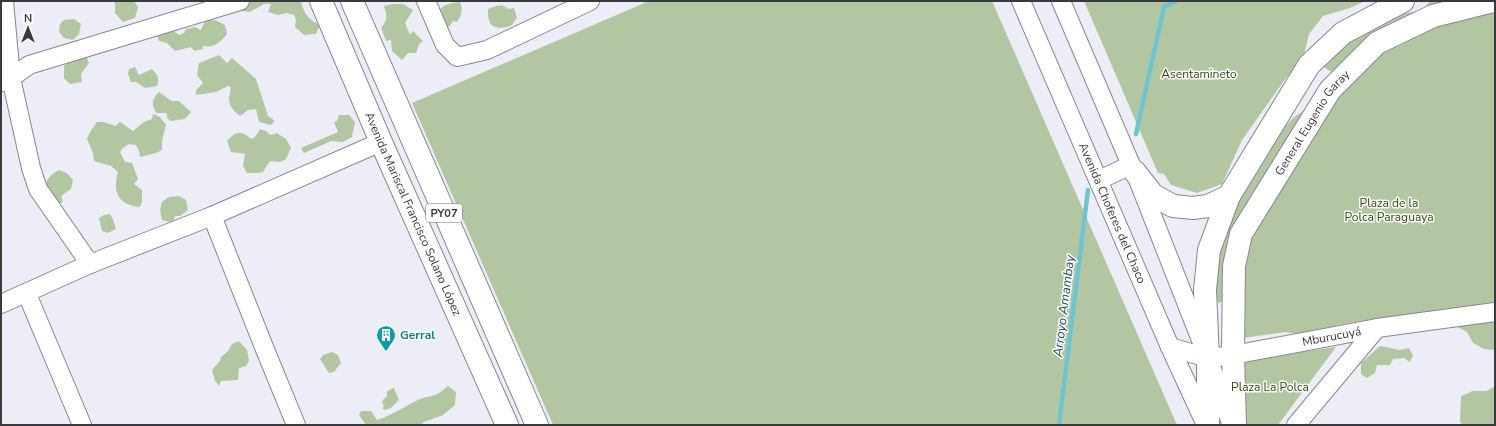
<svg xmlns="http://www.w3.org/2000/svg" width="1496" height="426" font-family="'Nunito Sans',sans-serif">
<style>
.green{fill:#b2c7a1}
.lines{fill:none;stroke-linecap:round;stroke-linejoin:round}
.stream{stroke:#6fc4d1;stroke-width:4.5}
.street-casing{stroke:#878791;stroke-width:20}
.secondary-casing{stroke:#878791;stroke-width:24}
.primary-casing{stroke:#878791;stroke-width:24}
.street{stroke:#fff;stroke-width:18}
.secondary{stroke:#fff;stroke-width:22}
.primary{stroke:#fff;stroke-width:22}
.labels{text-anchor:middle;stroke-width:3;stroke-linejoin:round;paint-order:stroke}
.shield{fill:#fff;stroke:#757478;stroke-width:1}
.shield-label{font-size:11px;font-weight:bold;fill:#3a393e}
.park-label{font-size:12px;fill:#2e490c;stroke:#fff}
.street-label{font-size:12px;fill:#3a393e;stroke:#fff}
.culture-label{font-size:12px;font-weight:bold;fill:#0d838f;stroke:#fff;text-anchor:start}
.water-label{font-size:13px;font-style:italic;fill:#234a50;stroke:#fff}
</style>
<rect width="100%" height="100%" fill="#ededf8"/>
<g class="green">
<path d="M115,1h19l4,6 -3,11 -12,4 -8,-9z"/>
<path d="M224,1h73l4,1c4,13 7,17 19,23l-4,9 -12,1 -9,-8 1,-7 -2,-5 -7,-2 -9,2 -10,-3 3,-8h-7l-14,8 -17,-2z"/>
<path d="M649,1h343l185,424h-624l-141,-322z"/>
<path d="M1084,1h281l-15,7 -27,8 -14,18 -6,25 -17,19 -44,62 -20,44 -25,9 -26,-8 -7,-11 -6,-1z"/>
<path d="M1430,1h65v349l-11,-1 -11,-6 -6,-11 -11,-6 -26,-7 -7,-7c-26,4 -53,7 -80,12 -17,3 -40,13 -57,8l-43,6 -2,-43 -23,8 -5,-26 7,-38 33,-69 17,-20 4,-12 20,-21 11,-7 38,-36c-17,-3 -21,-5 -25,-23l77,-37 27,-3z"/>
<path d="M460,2c3,7 2,13 -3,20l-4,-1 -4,6 -5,-3 -5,-14c6,-6 12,-7 21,-8z"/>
<path d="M393,4h10l10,6 -8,13 5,12 3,-4 10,10 -4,3 -3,9h-8l-6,7 -10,-9 -1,-11 -5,1 -5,-13c7,-8 6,-13 3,-22z"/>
<path d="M502,5l7,4 5,-1 3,10 -6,8c-16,4 -24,2 -23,-17l8,-3z"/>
<path d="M74,19l7,5 -2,10 -6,6 -9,-2 -5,-6 1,-8 4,-4z"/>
<path d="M215,20l10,5 2,9c-7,9 -13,14 -24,12v3l-9,2 -3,-4 -16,4 -8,-8 -8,-2 -2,-6 14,-6 8,6 5,-2 2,-4 9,-2 6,3 4,-9z"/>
<path d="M78,52l9,6 2,5 -8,11 1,8 -12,2 -6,-6v-11l6,-14z"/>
<path d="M219,55l8,8 5,-5 24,21 12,37 7,5 -4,4 -12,-3 -3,-13 -8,1 -8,6c-13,-11 -12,-14 -9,-29l-3,-1 -12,6 -20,3v-5l7,-7 -6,-8 2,-12z"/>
<path d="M135,67l4,8 13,-6c5,6 8,9 5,17l-12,2 -9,-6h-5l-3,-8 1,-5z"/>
<path d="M159,92l13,9h7l12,11 -6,7 -14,2 -4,-3v-3l-1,-2h-10c-5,-9 -4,-14 3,-21z"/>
<path d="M153,114l7,3 6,8 -4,16v9l-6,3 -16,4 -1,-6 -3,-6 -7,-1 -6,4 -3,4 5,10 7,1 6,16 -4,5 8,6v11l-2,6c-21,-2 -28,-14 -22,-35l-7,-6 -17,-5 -1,-8 -6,-14 3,-7 7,-10h7l11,4 5,-4 13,9 11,-9 8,-3z"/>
<path d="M339,115h10l6,7 -3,15 -9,5 -12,-1 -27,12 -3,-5 37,-16 -4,-10 3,-1z"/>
<path d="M260,129l6,2 4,4 7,-2 9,6 5,9 -5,11 -6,3 -10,-1 -7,11 -7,1h-9l-4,-7 2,-12 -14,-2 -4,-11c9,-10 14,-11 24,-2l4,-2z"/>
<path d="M59,170l8,3 6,7 -2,9 -10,7 2,6 -6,3 -13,-14c2,-11 5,-16 15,-21z"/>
<path d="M179,196l7,4 2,10 -8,6h-5l-1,4 -4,2 -8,-2 -2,-10 2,-8 7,-5z"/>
<path d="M110,214l3,5 3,10 -8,4 -6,-2 -3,-13 5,-3z"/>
<path d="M239,341l8,9 2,11 -3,5 -7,2 -1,12 -17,1 -2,5 -4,-5 -3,-11 8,-9 1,-4 7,-6 4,-7z"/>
<path d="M1380,346l20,4 9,-2 4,7 -3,7 -6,-4 -11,1 -3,6h-13l-2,8 -8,5 -6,-4v-11z"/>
<path d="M1336,347l-58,78h-32l-9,-64z"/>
<path d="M332,352l6,3 3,8 -7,9 -5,1 -9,-14 3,-4z"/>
<path d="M448,386l8,6 -1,13 -12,10 -19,7 -4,3h-54l-7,-10 2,-4h10l6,9c16,-5 28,-14 43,-21 5,-2 10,-2 15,-4 5,-2 9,-6 13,-9z"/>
<path d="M1495,386v39h-32l-3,-3 1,-26 12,-5h14z"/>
<path d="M394,388l5,12 -8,8 -6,2 -3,-2 2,-1 -2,-6 5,-5v-5z"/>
</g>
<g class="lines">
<g class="stream">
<path d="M1136,134l28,-127 12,-6"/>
<path d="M1059,425l29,-235"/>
</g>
<g class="street-casing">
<g id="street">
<path d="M4,1l7,77 20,90 7,21 52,75"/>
<path d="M426,1l19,44 12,12 30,-7 103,-49"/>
<path id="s1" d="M1021,1l149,346 36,78"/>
<path d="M1061,1l70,164 4,7 73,186 23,65"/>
<path d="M4,82l7,-4 18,-13 211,-64"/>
<path d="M1099,180l32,-15"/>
<path d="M212,216l54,136 30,73"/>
<path d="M27,294l55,131"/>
<path d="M1,304l89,-40 122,-48 169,-74"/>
<path id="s2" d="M1170,347l38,11 25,-3 144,-27 118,-16"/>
<path d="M1296,425l81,-97"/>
</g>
</g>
<g class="secondary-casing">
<g id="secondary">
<path d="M1135,172l18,23 20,11 20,2 15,-2 21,-10"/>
<path d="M1208,425v-67l-3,-68 4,-40 20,-54 80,-131 34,-32 60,-32"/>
<path id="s3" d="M1235,425l-2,-70 1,-89 7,-32 89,-144 47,-47 56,-27 60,-15"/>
</g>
</g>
<g class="primary-casing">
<g id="primary">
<path id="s4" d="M321,1l60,141 126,283"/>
<path d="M352,1l185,424"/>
</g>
</g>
<use href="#street" class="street"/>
<use href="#secondary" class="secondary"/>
<use href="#primary" class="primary"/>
</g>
<defs>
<g id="building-pin" transform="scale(1)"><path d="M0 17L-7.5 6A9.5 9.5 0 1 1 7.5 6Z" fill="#0f9aa8" stroke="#fff"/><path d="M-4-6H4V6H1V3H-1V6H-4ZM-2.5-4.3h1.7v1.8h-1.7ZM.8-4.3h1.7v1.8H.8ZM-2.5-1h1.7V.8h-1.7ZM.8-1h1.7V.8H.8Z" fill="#fff"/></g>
</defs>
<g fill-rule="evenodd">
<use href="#building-pin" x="386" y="335"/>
</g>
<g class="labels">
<rect class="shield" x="426" y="204" width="36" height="18" rx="3"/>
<g class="shield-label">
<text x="444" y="217">PY07</text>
</g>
<g class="park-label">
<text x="1199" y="78">Asentamineto</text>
<text x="1389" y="207">Plaza de la<tspan x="1389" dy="14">Polca Paraguaya</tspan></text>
<text x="1270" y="391">Plaza La Polca</text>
</g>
<g class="street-label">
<text dy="4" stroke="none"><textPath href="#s3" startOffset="324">General Eugenio Garay</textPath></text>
<text dy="4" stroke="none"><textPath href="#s4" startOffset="232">Avenida Mariscal Francisco Solano López</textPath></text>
<text dy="4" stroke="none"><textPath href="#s1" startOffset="231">Avenida Choferes del Chaco</textPath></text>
<text dy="4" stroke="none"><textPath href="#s2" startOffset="165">Mburucuyá</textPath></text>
</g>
<g class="culture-label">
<text x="400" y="339">Gerral</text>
</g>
<g class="water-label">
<text transform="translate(1063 306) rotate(-83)" y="5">Arroyo Amambay</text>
</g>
</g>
<rect width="1496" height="426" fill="none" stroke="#3a393e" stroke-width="4"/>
<g transform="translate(28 28)" stroke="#ffffff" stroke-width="3" paint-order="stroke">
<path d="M0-3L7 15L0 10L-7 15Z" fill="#3a393e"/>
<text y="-6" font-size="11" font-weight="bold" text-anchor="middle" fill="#3a393e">N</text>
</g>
</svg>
